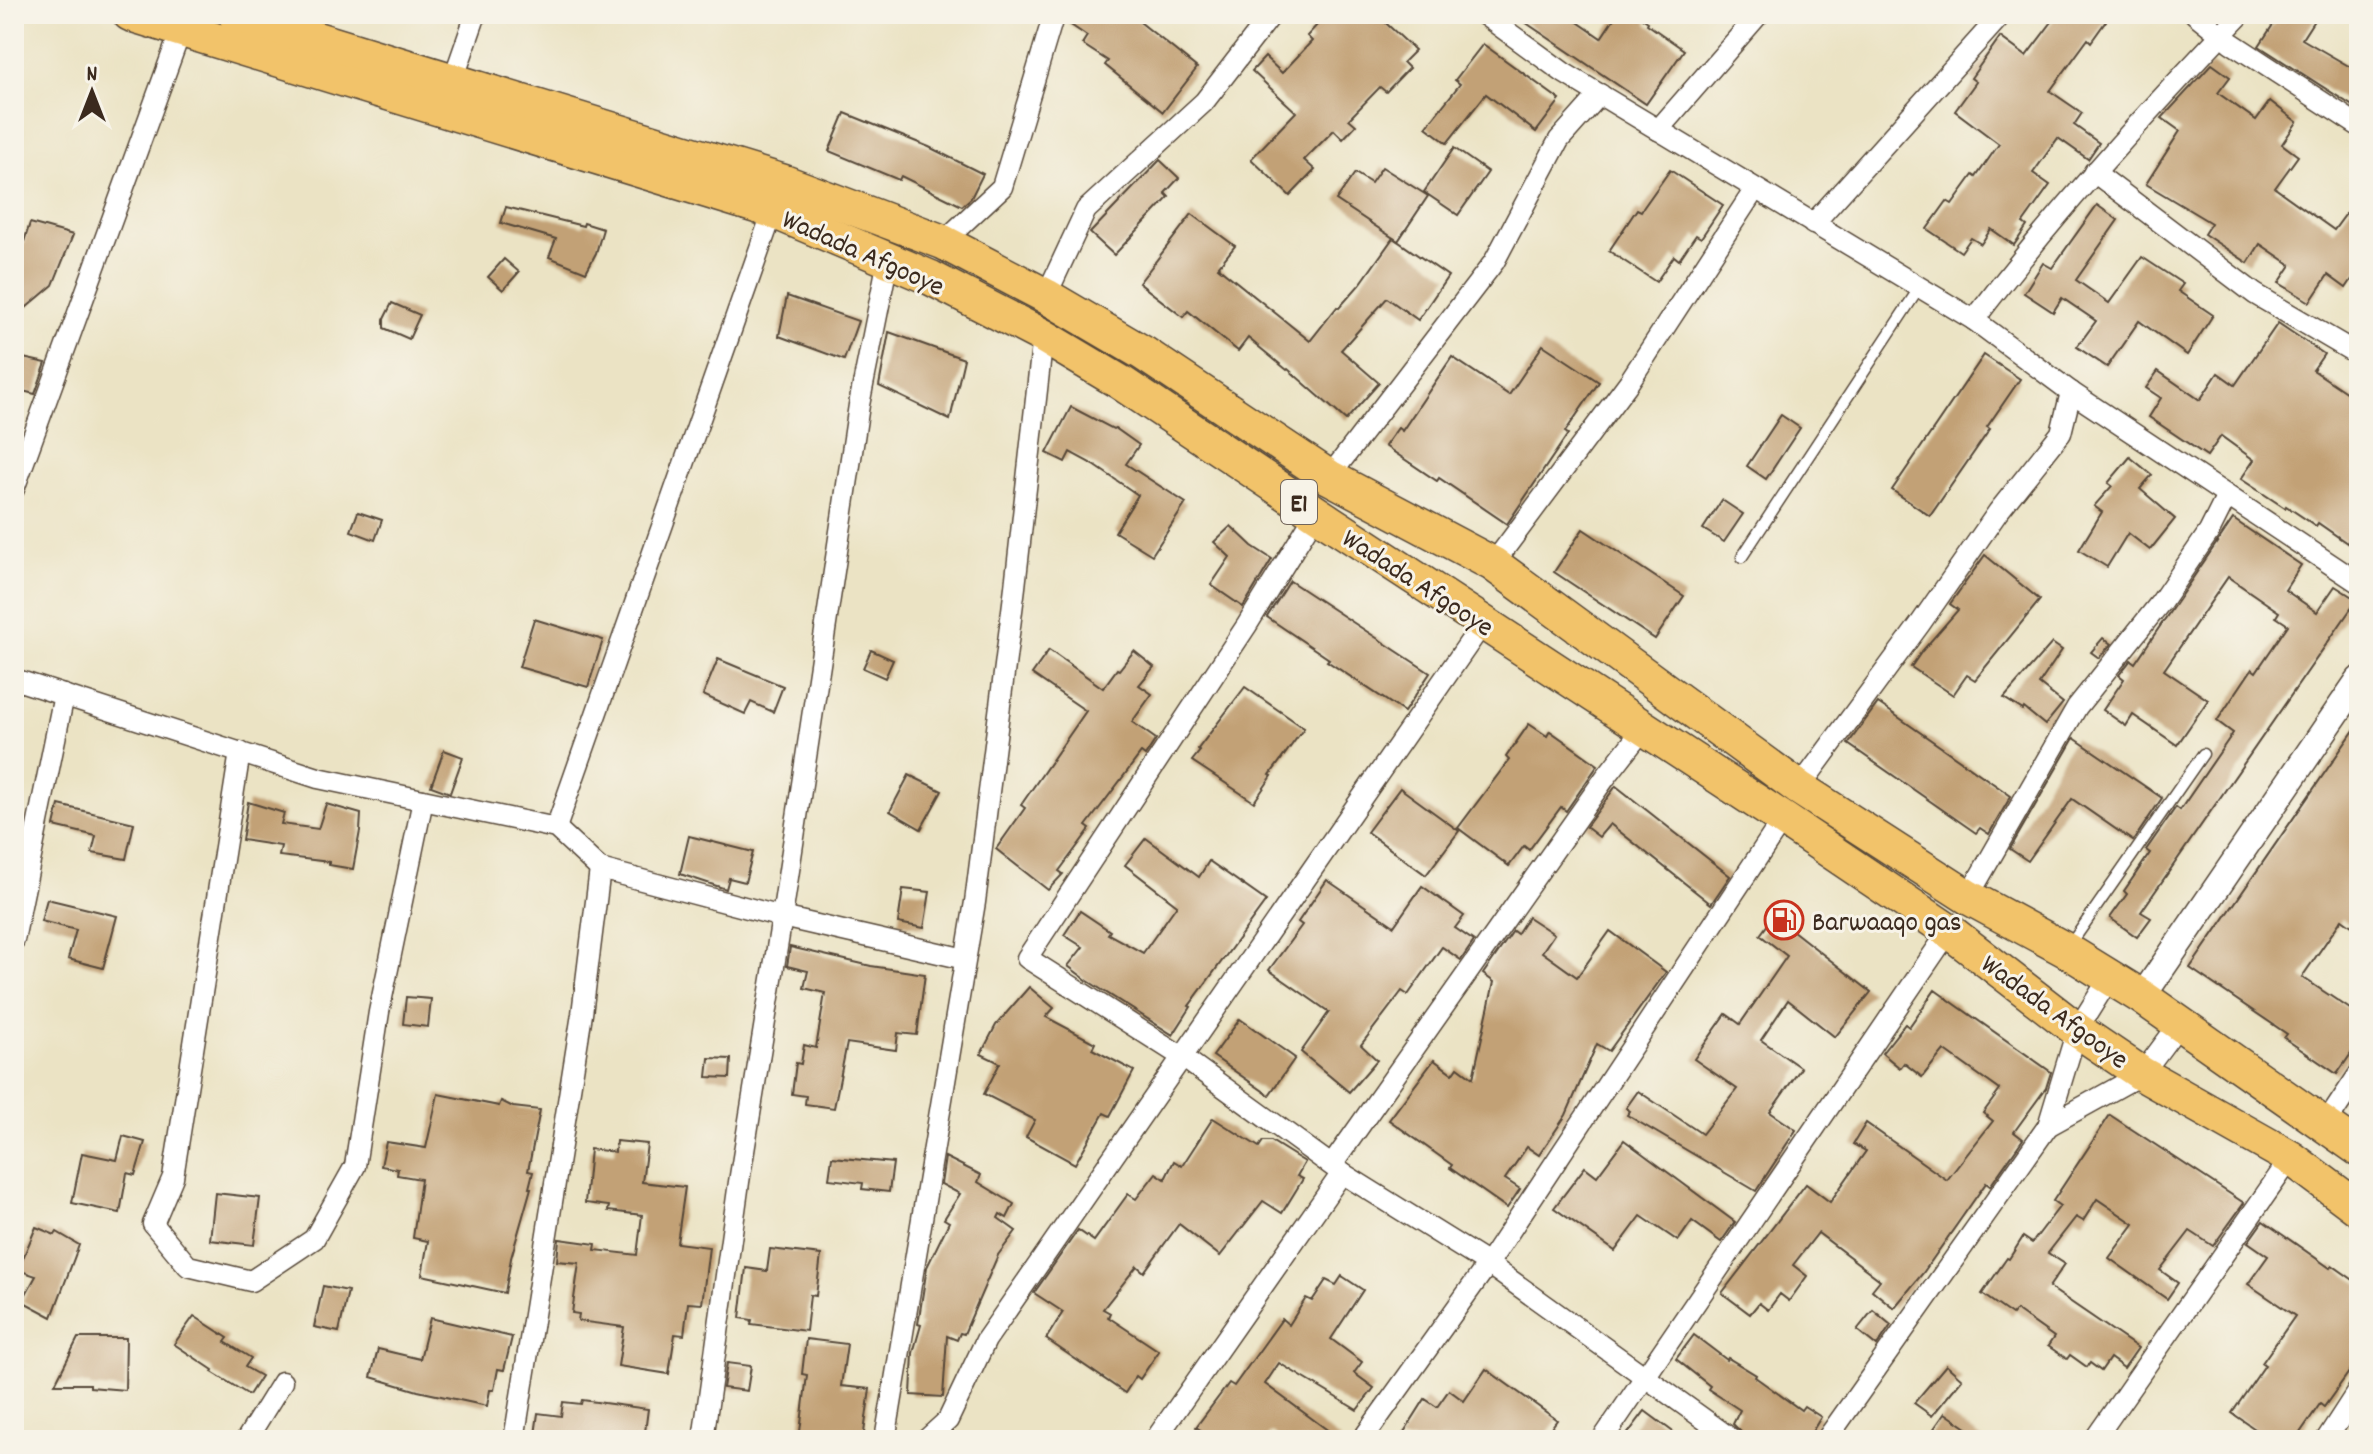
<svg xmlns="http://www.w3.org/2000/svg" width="2373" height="1454" font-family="Dekko,sans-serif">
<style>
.building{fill:#c2a176}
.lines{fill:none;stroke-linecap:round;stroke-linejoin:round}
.service-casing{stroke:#554637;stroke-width:13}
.minor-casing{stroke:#554637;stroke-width:23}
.tertiary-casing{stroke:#554637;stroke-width:29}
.trunk-casing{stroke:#554637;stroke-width:37}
.service{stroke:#fff;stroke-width:10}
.minor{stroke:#fff;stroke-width:20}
.tertiary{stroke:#fff;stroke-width:26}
.trunk{stroke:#f2c36a;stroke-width:34}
.labels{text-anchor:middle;stroke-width:6;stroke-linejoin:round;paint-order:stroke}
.shield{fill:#f7f3e8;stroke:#73665b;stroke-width:2}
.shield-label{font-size:26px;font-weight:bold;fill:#3b2a1e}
.street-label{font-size:28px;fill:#3b2a1e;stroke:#f7f3e8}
.poi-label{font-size:28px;fill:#3b2a1e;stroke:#f7f3e8;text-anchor:start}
</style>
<rect width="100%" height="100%" fill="#f7f3e8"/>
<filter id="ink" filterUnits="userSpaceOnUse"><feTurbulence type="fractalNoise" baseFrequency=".0125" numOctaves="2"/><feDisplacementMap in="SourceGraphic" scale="16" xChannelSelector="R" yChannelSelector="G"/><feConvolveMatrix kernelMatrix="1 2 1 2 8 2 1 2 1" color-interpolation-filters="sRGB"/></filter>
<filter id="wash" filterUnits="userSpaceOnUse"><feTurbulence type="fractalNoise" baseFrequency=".006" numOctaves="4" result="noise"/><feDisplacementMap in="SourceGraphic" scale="32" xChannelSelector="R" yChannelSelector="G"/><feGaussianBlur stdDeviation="1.8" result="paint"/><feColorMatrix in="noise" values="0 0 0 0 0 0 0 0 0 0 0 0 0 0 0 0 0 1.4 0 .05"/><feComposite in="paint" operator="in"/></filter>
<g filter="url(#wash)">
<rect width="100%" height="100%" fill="#ebe3c4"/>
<g id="blocks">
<g class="building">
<path d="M1067,14h63l67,54 -34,44 -58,-47 3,-4 -26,-17 5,-8 -22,-15z"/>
<path d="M1327,14h49l39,36 -12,12 6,6 -23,24 -6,-5 -31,32 7,6 -13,14 -9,-9 -30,30 11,10 -25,26 -39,-37 45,-47 -44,-41 13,-14 17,16 30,-32 -5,-5z"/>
<path d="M1513,14h53l35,24 16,-24h19l12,8 -1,2 37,26 -38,54z"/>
<path d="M2058,14h53l-20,28 -3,-3 -38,52 32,22 -8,12 25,18 -11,16 -30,-21 -25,35 17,12 -27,38 4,3 -13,19 -23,-16 -10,15 -10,-6 -10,14 -34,-23 20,-28 5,3 21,-29 3,2 23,-33 -44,-33 21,-29 -5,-4 29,-41 26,19z"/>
<path d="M2280,14h38l-16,25 57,33v38l-100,-64z"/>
<path d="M1483,44l77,56 -24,32 -50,-38 -39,49 -21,-16 34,-43 -5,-4z"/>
<path d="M2212,64l18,13 -12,16 38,27 14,-19 27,21 -15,22 16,12 -23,32 59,42 25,-34v73l-13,19 -18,-13 -18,27 -31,-19 12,-18 -31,-21 -12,19 -44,-29 7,-11 -65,-39 34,-53 -18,-13z"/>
<path d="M845,113l84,34 54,27 -12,24 -9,8 -61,-30 -2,4 -70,-29z"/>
<path d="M1454,148l34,24 -30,43 -34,-23z"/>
<path d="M1160,160l19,18 -14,15 4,4 -55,58 -24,-22z"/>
<path d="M1382,167l46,29 -30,45 -62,-41 19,-27 16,10z"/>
<path d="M1670,170l53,35 -22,33 -5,-3 -17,25 -5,-4 -18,26 -47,-31 28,-42 4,2z"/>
<path d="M2097,205l21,15 -42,60 33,23 33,-46 41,27 -5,7 35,24 -26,40 -48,-34 -32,46 -30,-20 19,-26 -34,-23 -9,14 -29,-19 19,-30 9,5z"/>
<path d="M506,207l77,19 1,-3 19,6 -7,24 -10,19 -37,-15 7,-18 -55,-16z"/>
<path d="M1192,214l43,32 -17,21 92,74 27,-34 2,1 22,-25 32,-45 55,38 -30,44 -31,-22 -46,52 38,33 -33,37 -58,-51 -1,1 -39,-32 -10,13 -50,-40 -5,6 -44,-34z"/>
<path d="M30,223l43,12 -20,50 -39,33v-45z"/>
<path d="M504,259l15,13 -16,18 -15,-13z"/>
<path d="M787,296l71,25 -14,39 -65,-24z"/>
<path d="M392,303l28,12 -11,24 -25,-11v-9z"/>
<path d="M2278,323l46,31 -11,16 46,31v124l-12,18 -29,-20 -2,3 -30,-20 -1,2 -44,-29 13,-19 -33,-24 -14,20 -58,-39 12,-19 -15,-10 12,-17 42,29 18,-27 17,12z"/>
<path d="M889,332l75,27 -14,61 -71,-34z"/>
<path d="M1543,345l56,37 -34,50 3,2 -61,90 -68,-46 -2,3 -52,-35 13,-18 4,3 50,-74 57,38z"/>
<path d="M1984,355l36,24 -33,48 3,2 -60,87 -38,-26z"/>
<path d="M14,356l32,7 -11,31 -21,-5z"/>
<path d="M1071,407l42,22 2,-1 24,17 -13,19 60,39 -34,52 -37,-23 23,-37 -44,-30 -24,-13 -5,10 -18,-9z"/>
<path d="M1781,415l19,13 -34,51 -19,-13z"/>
<path d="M2130,457l22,18 -12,14 35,30 -25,31 -22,-17 -21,34 -28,-17 23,-38 -8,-6 18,-20 -4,-3z"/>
<path d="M1722,500l21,14 -19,28 -21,-13z"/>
<path d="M358,512l24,8 -7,20 -24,-9z"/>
<path d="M2233,519l68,46 -16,25 32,22 18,-26 22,14 -216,312 10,6 -14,19 -27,-19 17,-24 -3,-3 26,-38 -4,-3 30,-43 4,3 53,-77 -16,-12 35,-52 4,3 32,-47 -12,-8 3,-5 -51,-35 -64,93 44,30 -31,45 -44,-30 -7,11 -23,-16 21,-31 -5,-4 12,-15 4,3z"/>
<path d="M1231,526l21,20 20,13 -29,48 -32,-22 19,-28 -16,-15z"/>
<path d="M1583,529l101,67 -29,43 -101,-67z"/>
<path d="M1985,555l55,45 -65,80 -8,-5 -14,20 -42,-28 11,-16 36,-41 -8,-6z"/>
<path d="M1290,581l140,92 -26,39 -77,-51 2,-2 -62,-42z"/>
<path d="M534,619l69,21 -15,47 -69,-20z"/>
<path d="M2103,638l8,6 -12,14 -8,-6z"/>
<path d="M2052,643l10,7 -23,34 24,19 -18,22 -21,-17 -1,2 -19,-12z"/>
<path d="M871,650l22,10 -8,18 -22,-10z"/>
<path d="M1049,650l54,38 14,-19 2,1 15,-19 20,16 -15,18 13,9 -20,28 24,17 -11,17 -4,-3 -55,73 4,3 -31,42 4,3 -15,16 -52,-41 29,-41 -4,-3 65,-94 -54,-37z"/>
<path d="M718,659l65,27 -10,26 -22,-10 -6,12 -42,-19z"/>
<path d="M1245,687l59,41 -34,47 2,1 -18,26 -62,-41 8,-10 -2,-2z"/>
<path d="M1878,703l133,93 -22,38 -9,-6 -4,5 -128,-89z"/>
<path d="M2359,723v208l-17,-12 -40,58 57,38v27l-22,32 -53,-36 3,-4 -97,-66z"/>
<path d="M1529,724l18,12 3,-5 48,34 -32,46 -5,-4 -32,43 -5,-4 -15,20 -51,-38 51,-68 -3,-3z"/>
<path d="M2074,738l88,60 -29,43 -61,-42 -44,62 -18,-12z"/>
<path d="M444,750l19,7 -13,36 -19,-7z"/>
<path d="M909,775l33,16 -21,38 -31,-18z"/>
<path d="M1616,786l114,90 -19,28 -101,-80 -11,13 -13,-10z"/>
<path d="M1400,788l59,43 -33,44 -59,-43z"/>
<path d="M248,802l36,11 -3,11 37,5 8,-25 35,10 -1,17 -7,38 -24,-4v-3l-50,-6 2,-10 -39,-6z"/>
<path d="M59,805l75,18 -8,36 -34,-6 4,-17 -42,-10z"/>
<path d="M689,836l64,16 -8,30 -16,-4 -3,11 -46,-15z"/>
<path d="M1146,838l53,39 10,-16 57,40 -77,105 2,1 -18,28 -85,-54 -20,-15 15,-19 -19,-12 16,-24 30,20 -2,3 35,19 34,-48 -52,-40z"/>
<path d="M1327,880l67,46 28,-40 42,30 -9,12 19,13 -13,19 -19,-13 -34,48 -6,-4 -41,54 16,15 -28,32 -48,-40 28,-40 -60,-42 33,-45 -4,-3z"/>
<path d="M903,889l27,3 -6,36 -26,-5z"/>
<path d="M47,899l70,17 -14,52 -35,-9 8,-29 -35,-9z"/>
<path d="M1774,916l97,76 -36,45 -47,-37 -27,40 40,28 -31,44 26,18 -40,61 -129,-76 3,-4 -4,-3 12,-17 64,43 35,-45 -43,-30 32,-45 14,10 47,-68 -27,-21z"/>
<path d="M1528,917l26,17 -12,18 35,25 33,-46 56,41 -57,79 -12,-7 -31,71 -27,40 -12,-8 -22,32 15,10 -13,19 -57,-40 2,-3 -63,-45 45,-60 19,14 5,-7 15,11 21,-96 -11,-8 30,-43 4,3z"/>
<path d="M790,947l81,19 54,8 -8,61 -19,-2 -2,17 -49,-7 -13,65 -29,-4 1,-8 -14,-2 4,-31 5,1 3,-19 12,3 9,-55 -21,-5 4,-17 -21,-5z"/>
<path d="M1029,987l25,21 -8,9 49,26 -3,6 42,22 -24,45 -6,-3 -29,51 -49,-27 9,-17 -51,-26 16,-31 -19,-9 15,-29z"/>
<path d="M1935,990l116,82 -5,16 -32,44 9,7 -33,47 -4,-3 -63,90 -29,35 -22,-18 8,-10 -62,-47 -25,32 14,11 -18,25 -9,-7 -12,16 -9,-7 -9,11 -28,-21 84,-109 24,18 36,-51 -13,-7 13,-21 81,57 46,-59 -10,-8 17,-23 -56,-40 -22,27 -18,-14 -4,5 -18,-15 23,-29 4,3z"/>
<path d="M406,997l25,2 -3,28 -25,-3z"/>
<path d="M1240,1019l55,39 -26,37 -56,-39z"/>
<path d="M709,1058l22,1 -1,19 -23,-1z"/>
<path d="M438,1094l61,12 2,-5 12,6 27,3 -12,61 5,1 -4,16h2l-20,70 -6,35 -83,-18 6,-34 -15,-3 8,-59 -24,-4 1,-6 -17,-3 5,-24 40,6z"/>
<path d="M2110,1115l134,88 -31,43 -23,-15 -30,39 18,13 -11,16 -58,-41 25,-34 -37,-25 -14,22 -7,-4 -28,36 17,11 -16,23 89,61 -14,20 -14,-10 -9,13 -11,-8 -3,4 -17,-12 -3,4 -19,-13 6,-9 -38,-27 -4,5 -30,-21 25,-36 2,1 14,-22 9,6 28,-37 -7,-5z"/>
<path d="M1213,1118l46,29 4,-6h8l29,18 5,3 -8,14 6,3 -21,34 -19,-12 -43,55 -41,-32 -35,48 -7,-6 -34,43 7,4 -2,4 51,34 -19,28 -4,-3 -11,17 -79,-54 17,-27 -29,-19 44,-63 16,11 34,-47 8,5 20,-26 9,6 9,-18 8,5z"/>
<path d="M123,1136l22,6 -10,33 -8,-2 -7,40 -48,-10 10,-50 35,7z"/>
<path d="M1624,1140l111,82 -14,20 -29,-21 -14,20 -37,-25 -26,35 -61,-43 31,-41 12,9z"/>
<path d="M616,1141l31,3 -5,38 43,5 -8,56 32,4 -7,57 -14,-1 -4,32 -9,-1 -6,40 -51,-8 6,-39 -46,-6 1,-7 -7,-1 7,-50 -22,-2 2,-22 37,5 -1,6 42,5 5,-40 -34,-4 1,-5 -24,-3 5,-54 25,3z"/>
<path d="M832,1157l61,6 -4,29 -27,-3 1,-6 -34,-4z"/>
<path d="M945,1157l36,18 -3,7 36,22 -7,14 -7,-4 -2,4 18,13 -18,24 -34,79 -4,-1 -3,7 -10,-4 -4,61 -32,-2 2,-42 8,-28 -3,-1 9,-57 22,-45 -5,-3 16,-25 -19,-10z"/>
<path d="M215,1193l45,5 -6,47 -44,-5z"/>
<path d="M2263,1221l67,47 2,-3 27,19v74l-35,49 -4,-3 -25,36h-24l-39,-27 33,-48 -3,-2 33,-47 -47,-32 20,-28 -20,-14z"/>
<path d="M36,1227l19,8 2,-3 22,13 -27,72 -30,-16 14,-25 -18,-6z"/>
<path d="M770,1249l51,6 -5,41 -6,-1 -4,36 -55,-7 1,-4 -12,-2 6,-50 21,3z"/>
<path d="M1342,1276l21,14 -32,49 31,23 -8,11 20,15 -17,22 -78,-47 -14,21 76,56h-59l-11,-8 -6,8h-70l7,-9 -6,-4 33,-44 5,3 48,-67 7,6 17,-27 6,3 14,-21 10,5z"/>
<path d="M323,1286l25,5 -9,41 -25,-5z"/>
<path d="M1873,1310l18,15 -14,21 -20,-16z"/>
<path d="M194,1316l34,22 -3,4 26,16 -6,9 16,9 -12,19 -37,-23 1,-2 -39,-26z"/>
<path d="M430,1318l82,19 -8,33 -6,-1 -4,21h-4l-3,16 -69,-15 -47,-14 7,-28 42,10z"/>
<path d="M1694,1335l33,25 1,-2 28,17 -1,2 46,33 3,-4 17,11 -14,23h-56l-6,-4 -12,-12 7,-14 -32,-21 2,-3 -34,-27z"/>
<path d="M78,1338h48l-1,52 -35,-3v-3h-35z"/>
<path d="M806,1339l41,5 -6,42 29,3 -7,51h-64l8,-65 -5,-1z"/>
<path d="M727,1363l24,3 -4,25 -24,-3z"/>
<path d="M1946,1365l16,14 -30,37 -18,-13z"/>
<path d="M1486,1369l71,51 -15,20h-143l26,-41 12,8 12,-17 15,11z"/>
<path d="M582,1400l66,9 -4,31h-74l-35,-5 3,-22 23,3 2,-14 18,2z"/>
<path d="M1645,1411l39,29h-61z"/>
<path d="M1945,1413l39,27h-58z"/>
</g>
</g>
</g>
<g filter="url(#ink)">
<use href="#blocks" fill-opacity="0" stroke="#554637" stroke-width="2"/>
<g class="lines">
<g class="service-casing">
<g id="service">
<path d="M1742,557l178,-270"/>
<path d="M2070,945l133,-191"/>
</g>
</g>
<g class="minor-casing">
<g id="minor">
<path d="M1483,14l81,59 410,247 97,72 288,191"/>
<path d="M2195,14l35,28 129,84"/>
<path d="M453,80l23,-66"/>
<path d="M1658,130l101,-116"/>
<path d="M2094,172l161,122 104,61"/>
<path d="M1813,224l189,-210"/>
<path d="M943,242l59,-55 52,-173"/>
<path d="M1046,296l40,-86 118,-108 68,-88"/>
<path d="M1974,320c82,-108 173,-208 267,-306"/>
<path d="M1329,477l165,-215 65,-122 41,-46"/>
<path d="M14,489l167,-459"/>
<path d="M1316,513l-69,112 -220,333 154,98 161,117 146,91 245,176"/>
<path d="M1493,564l136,-182 126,-193"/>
<path d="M14,679l304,99 238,50 44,41 182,48 183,42"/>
<path d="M240,752l-67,425 -20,47 35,42 63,15 63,-42 41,-73 24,-154 44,-212"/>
<path d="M1799,788l121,-164 78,-112 63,-79 10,-41"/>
<path d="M556,828l217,-617"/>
<path d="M1968,897l109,-190 84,-105 48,-70 18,-36"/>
<path d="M14,940l50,-245"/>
<path d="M2325,1125l34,-51"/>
<path d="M2048,1126l94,-52 38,-51"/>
<path d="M1332,1165l273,-387 39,-50"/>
<path d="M246,1440l36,-58"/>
<path d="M514,1440l68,-426 18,-145"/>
<path d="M703,1440l36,-258 43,-265 77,-512 29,-145"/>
<path d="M885,1440l90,-538 40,-315 28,-251"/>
<path d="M926,1440l22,-20 38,-80 497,-717"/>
<path d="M1155,1440l187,-267"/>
<path d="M1362,1440l126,-176 295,-445"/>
<path d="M1602,1440l347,-509"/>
<path d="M1826,1440l222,-314 29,-96 33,-53"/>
<path d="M2094,1440l197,-282"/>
<path d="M2326,1440l33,-51"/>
</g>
</g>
<g class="tertiary-casing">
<path id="tertiary" d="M2142,997l217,-317"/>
</g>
<g class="trunk-casing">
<g id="trunk">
<path d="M130,14l643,197 158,67 112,58 77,46 196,131 467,306 166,112 128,99 65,44 149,84 68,51"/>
<path d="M235,14l549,168 159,60 103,54 97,57 186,124 164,87 306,224 169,109 98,53 76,47 217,152"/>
</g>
</g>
<use href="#service" class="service"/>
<use href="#minor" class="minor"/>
<use href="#tertiary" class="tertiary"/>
<use href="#trunk" class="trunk"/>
</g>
</g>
<defs>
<g id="fuel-ring" transform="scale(2)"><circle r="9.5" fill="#f7f3e8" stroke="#c8321e" stroke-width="1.5"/><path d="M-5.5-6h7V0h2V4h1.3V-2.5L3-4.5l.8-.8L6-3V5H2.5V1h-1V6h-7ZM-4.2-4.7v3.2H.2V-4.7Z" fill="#c8321e"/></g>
</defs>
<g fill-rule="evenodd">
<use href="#fuel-ring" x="1784" y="920"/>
</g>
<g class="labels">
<rect class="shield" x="1281" y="480" width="36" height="44" rx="6"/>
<g class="shield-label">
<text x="1299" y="511">E1</text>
</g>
<g class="street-label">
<text transform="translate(864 251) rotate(24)" y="10">Wadada Afgooye</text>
<text transform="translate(1419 581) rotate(33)" y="10">Wadada Afgooye</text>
<text transform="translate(2056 1010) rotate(36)" y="10">Wadada Afgooye</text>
</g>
<g class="poi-label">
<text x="1812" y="930">Barwaaqo gas</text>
</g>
</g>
<rect width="2373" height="1454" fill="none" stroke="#f7f3e8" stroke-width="48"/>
<g transform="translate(92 92)" stroke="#f7f3e8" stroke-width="6" paint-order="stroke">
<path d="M0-6L14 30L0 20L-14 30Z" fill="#3b2a1e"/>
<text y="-12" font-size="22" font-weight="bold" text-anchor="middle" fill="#3b2a1e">N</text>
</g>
</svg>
